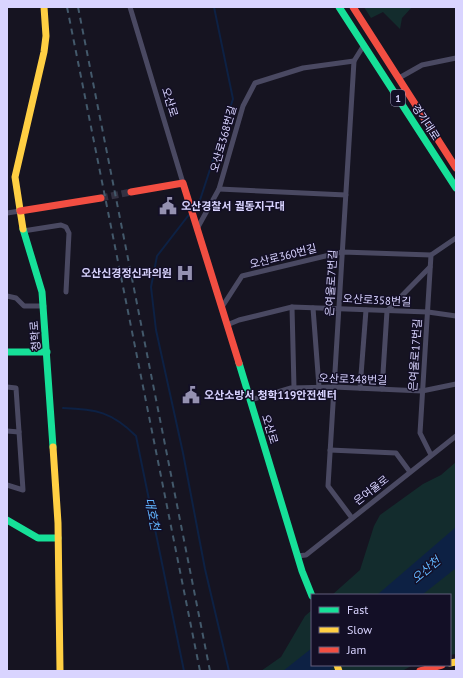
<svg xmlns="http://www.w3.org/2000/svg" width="463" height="678" font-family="'PT Sans','Noto Sans KR',sans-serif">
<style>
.green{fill:#132c2d}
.water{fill:#0d2144}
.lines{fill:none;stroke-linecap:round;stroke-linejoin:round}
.stream{stroke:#0d2144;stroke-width:2}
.secondary-tunnel{stroke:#333142;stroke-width:7;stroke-dasharray:7 3.5;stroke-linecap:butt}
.street{stroke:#4a4962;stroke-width:5}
.fast{stroke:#16e098;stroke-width:7}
.slow{stroke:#ffcf43;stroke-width:7}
.jam{stroke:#f24e42;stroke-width:7}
.rail{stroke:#43596b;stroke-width:2;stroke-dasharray:6 5;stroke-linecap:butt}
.labels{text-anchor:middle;stroke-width:3;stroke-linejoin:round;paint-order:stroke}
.shield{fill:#130f26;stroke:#9e99be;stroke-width:1}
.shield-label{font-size:10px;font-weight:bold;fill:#d9d4ff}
.street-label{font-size:11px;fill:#d9d4ff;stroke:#130f26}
.poi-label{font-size:11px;font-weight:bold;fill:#d9d4ff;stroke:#130f26;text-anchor:start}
.water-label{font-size:12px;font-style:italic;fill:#62b6ff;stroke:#130f26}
</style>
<rect width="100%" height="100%" fill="#161421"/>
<g class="green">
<path d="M364,7h48l-10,11 -2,11 -17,-17 -12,6z"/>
<path d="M456,462v192l-6,1v-60h-118l28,-25 14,-44 6,-11 43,-31 18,-9z"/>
<path d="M312,610v55h101l-11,6h-141l20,-14 24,-41z"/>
</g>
<g class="water">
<path d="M456,527v41l-34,27h-45z"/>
<path d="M312,648v17h24l-7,6h-46z"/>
</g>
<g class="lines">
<g class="stream">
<path d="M195,207l5,-7 33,-101 -19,-92"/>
<path d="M191,212l-34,44 -6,31 5,43 27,123 22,116 24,102"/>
<path d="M63,408c33,1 49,4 73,28l48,235"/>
</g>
<path class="secondary-tunnel" d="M101,198l30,-6"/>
<g class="street">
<path d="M130,7l53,176"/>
<path d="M399,78l23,-13 34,-7"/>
<path d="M219,189l127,6"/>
<path d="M7,213l13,-2"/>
<path d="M198,227l21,-38 24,-83 12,-23 48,-15 51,-7"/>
<path d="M23,231l38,-6 5,2 3,6 -3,59"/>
<path d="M7,296l9,2 8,8h20"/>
<path d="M222,307l20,-31 100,-24 89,3 25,-17"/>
<path d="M292,307l2,81"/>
<path d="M313,308l6,79"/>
<path d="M227,325l12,-5 53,-13 136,5 28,4"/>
<path d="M7,387l9,1 7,102 -16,-5"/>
<path d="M360,388l6,-78"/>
<path d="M382,389l5,-78 43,-44"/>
<path d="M250,400l41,-12 43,-1 88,4 34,-7"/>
<path d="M7,431l12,1"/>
<path d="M330,450l66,3 14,19"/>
<path d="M431,455l-11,-22 11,-178"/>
<path d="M352,518l-24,-32 26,-425 10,-16"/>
<path d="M297,556l9,-1 150,-119"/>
</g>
<g class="fast">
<path d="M339,7l117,181"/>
<path d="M23,229l19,63 11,155"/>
<path d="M7,352h40"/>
<path d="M239,363l63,208 10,25"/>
<path d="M7,520l31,18h20"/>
</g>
<g class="slow">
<path d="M23,229l-8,-52 29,-125 2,-16 -2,-29"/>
<path d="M53,447l5,76 2,148"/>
<path d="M450,663l6,-1"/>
<path d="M337,665l2,6"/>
</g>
<g class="jam">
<path d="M353,7l103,161"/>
<path d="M131,192l52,-9 56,180"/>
<path d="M20,211l81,-13"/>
<path d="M420,671l22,-6"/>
</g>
<g class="rail">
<path d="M67,7l133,664"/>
<path d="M78,7l132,664"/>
</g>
</g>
<defs>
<g id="civic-bare" transform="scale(1.38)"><path d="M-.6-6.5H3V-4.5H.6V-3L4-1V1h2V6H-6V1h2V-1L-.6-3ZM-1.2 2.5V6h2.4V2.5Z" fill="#9591b1" stroke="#130f26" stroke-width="2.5" paint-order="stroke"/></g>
<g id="hospital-bare" transform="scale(1.38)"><path d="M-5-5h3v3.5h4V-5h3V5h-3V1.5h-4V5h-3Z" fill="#9591b1" stroke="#130f26" stroke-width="2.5" paint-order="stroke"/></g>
</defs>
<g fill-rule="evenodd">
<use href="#civic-bare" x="168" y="206"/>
<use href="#hospital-bare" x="185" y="273"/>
<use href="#civic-bare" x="191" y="395"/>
</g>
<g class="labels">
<rect class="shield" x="391" y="90" width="14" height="16" rx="3"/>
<g class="shield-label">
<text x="398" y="102">1</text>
</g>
<g class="street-label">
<text transform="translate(170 102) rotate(73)" y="4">오산로</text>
<text transform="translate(426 122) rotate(57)" y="4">경기대로</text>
<text transform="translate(223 139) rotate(-74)" y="4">오산로368번길</text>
<text transform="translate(283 256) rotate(-14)" y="4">오산로360번길</text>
<text transform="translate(331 283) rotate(-87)" y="4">은여울로7번길</text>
<text transform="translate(377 300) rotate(3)" y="4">오산로358번길</text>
<text transform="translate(35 336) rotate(-95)" y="4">청학로</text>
<text transform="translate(415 355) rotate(-86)" y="4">은여울로17번길</text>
<text transform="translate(353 379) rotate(2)" y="4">오산로348번길</text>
<text transform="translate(270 429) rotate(73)" y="4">오산로</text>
<text transform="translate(371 490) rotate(-38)" y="4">은여울로</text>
</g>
<g class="poi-label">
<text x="181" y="210">오산경찰서 궐동지구대</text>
<text x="172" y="277" text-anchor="end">오산신경정신과의원</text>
<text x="204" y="399">오산소방서 청학119안전센터</text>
</g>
<g class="water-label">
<text transform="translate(152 514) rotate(78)" y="4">대호천</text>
<text transform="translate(426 570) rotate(-40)" y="4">오산천</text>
</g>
</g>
<rect width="463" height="678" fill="none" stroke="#d9d4ff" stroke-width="16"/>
<rect x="311" y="594" width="140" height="72" fill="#130f26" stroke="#625e7d"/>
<rect x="319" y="607" width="20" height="6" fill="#16e098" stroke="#625e7d"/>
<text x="347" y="614" font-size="12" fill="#d9d4ff">Fast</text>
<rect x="319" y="627" width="20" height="6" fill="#ffcf43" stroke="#625e7d"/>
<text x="347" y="634" font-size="12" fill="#d9d4ff">Slow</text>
<rect x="319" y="647" width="20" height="6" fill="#f24e42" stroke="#625e7d"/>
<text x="347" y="654" font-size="12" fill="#d9d4ff">Jam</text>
</svg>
